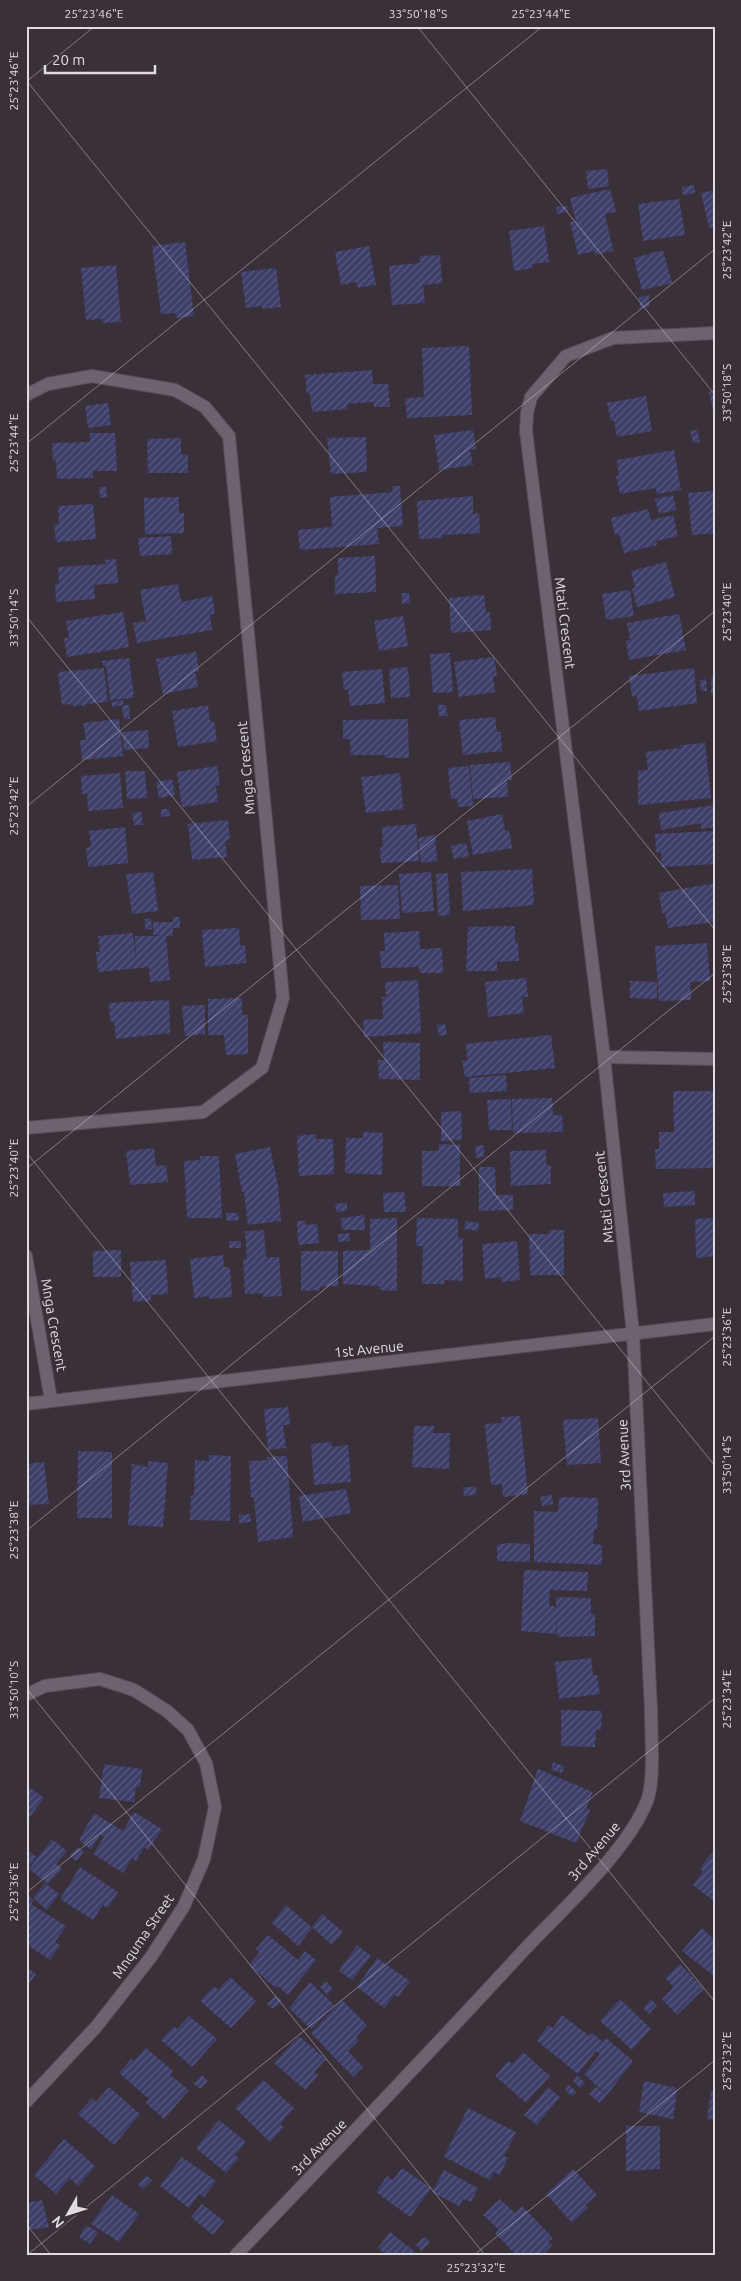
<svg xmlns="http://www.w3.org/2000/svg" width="741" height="2281" font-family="Ubuntu,sans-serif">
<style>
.building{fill:url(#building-hatch)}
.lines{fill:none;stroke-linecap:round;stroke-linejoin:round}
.street-casing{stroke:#574f57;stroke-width:14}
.street{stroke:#6d636e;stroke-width:12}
.ticks{fill:none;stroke:#e1dbe2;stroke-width:1;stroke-opacity:0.45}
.labels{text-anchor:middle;stroke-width:4;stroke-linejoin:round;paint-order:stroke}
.street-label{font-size:14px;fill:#e1dbe2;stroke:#39303a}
.neatline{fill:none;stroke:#e1dbe2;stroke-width:2}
.ticks-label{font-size:12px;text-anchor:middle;fill:#e1dbe2}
</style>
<defs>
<pattern id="building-hatch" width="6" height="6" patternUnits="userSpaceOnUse" patternTransform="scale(1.25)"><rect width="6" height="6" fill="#3d3f6a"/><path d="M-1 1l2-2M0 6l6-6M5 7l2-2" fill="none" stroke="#595a7f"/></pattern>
</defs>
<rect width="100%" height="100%" fill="#39303a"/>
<g class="building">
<path d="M607,169l2,17 -21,3 -2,-18z"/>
<path d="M694,185l1,8 -12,2 -1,-8z"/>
<path d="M610,189l6,23 -11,2 8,37 -18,4v-4l-17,4 -8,-33 6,-1 -6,-23z"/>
<path d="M715,190v36l-6,2 -8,-35z"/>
<path d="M679,199l6,36 -42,6 -5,-37z"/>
<path d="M567,206l1,6 -11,2 -1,-7z"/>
<path d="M544,226l5,36 -17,2 1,4 -19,3 -5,-40z"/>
<path d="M185,242l9,74 -17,2 -1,-5 -15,1 -9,-68z"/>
<path d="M369,246l7,39 -18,3 -2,-6 -15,3 -6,-33z"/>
<path d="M663,250l9,33 -30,7 -8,-32z"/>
<path d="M440,255l2,28 -19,2 2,18 -33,2 -3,-39 31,-3v-7z"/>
<path d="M116,265l5,57 -19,1v-4l-16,1 -5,-52z"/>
<path d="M276,268l5,39 -19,2v-3l-16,2 -5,-36z"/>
<path d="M649,295v11l-9,2 -1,-11z"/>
<path d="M469,346l3,69 -65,3 -2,-20 19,-1 -2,-49z"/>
<path d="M372,370l1,14h15l2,23h-16l-1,-5 -26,2v5l-35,3 -2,-18h-3l-2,-19z"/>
<path d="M715,391v26h-1l-5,-25z"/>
<path d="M646,396l6,35 -35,6 -3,-17 -3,1 -4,-18z"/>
<path d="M108,403l3,22 -23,3 -3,-22z"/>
<path d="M473,430l3,19 -6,1 3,15 -34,5 -5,-35z"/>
<path d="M697,430l3,12 -7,1 -3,-12z"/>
<path d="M90,433h25l2,38h-24v7l-36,1 -1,-18h-3l-1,-18 38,-1z"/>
<path d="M366,437l1,35 -36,2 -4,-36z"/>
<path d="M181,438v17h7v18h-40l-1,-34z"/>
<path d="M674,450l7,40 -24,4 -1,-6 -36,6 -4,-18h3l-2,-16z"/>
<path d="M392,486h8l3,40 -26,2 2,16 -79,6 -2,-20 34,-3 -2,-30 63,-5z"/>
<path d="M99,487h7l1,10 -7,1z"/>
<path d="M713,491l2,42 -23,2 -4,-42z"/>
<path d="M673,495l3,15 -17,4 -4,-15z"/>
<path d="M473,496v18l6,-1 1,20 -38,2 1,3 -24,1 -2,-38z"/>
<path d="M179,497v16h5v20l-39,1 -1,-36z"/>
<path d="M93,504l3,35 -40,3 -2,-18h5l-1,-18z"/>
<path d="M648,509l3,11 22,-5 5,21 -22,5 1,4 -33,8 -5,-19 -4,1 -4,-17z"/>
<path d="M171,536l1,18 -32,2 -2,-18z"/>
<path d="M375,556l1,36 -41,2v-18l3,-1v-17z"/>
<path d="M116,559l2,24 -24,2 1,14 -39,3 -1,-18h4l-1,-17 48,-3 -1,-4z"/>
<path d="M666,562l9,35 -38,10 -5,-18 3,-1 -4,-17z"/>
<path d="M178,584l3,18 31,-6 3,18h-5l2,16 -75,13 -4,-20 13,-2 -6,-31z"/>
<path d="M630,590l4,26 -28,4 -4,-26z"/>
<path d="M402,593h7l1,10 -8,1z"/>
<path d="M484,595l2,18 4,-1 1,18 -40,3 -2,-35z"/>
<path d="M123,612l6,35 -62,10 -3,-19h5l-3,-17z"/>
<path d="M679,614l7,36 -57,10 -3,-19 4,-1 -3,-17z"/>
<path d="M403,616l5,30 -29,5 -5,-30z"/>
<path d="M196,652l3,19 -4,1 3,15 -35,7 -7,-35z"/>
<path d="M450,653l3,39 -20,1 -3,-39z"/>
<path d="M494,657l3,19h-4l2,16 -36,5 -5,-35z"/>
<path d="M129,658l5,40 -24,2 -4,-34h-3l-1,-5z"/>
<path d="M408,667l2,30 -19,1 -2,-29z"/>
<path d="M104,668l4,34 -23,2v4l-3,-3 -9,1 -1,-2 -10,1 -4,-33z"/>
<path d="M694,668l3,35 -58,8 -2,-15h-5l-3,-20z"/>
<path d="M382,669l3,34 -35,3 -2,-17 -4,1 -2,-18z"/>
<rect x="711" y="677" width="4" height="18"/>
<path d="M706,679l1,12h-6l-1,-11z"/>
<path d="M124,700l-2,5h7l1,14h-5l-2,-3 -1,-11 -10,2 -1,-5z"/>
<path d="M208,705l2,17 4,-1 3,20 -39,6 -6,-36z"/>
<path d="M438,705h8l1,11h-8z"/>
<path d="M495,717l2,15h4l1,19 -39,4 -4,-35z"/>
<path d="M119,719l4,37 -41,4 -2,-20h6l-3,-17z"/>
<path d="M408,719l1,39h-24v-3h-34l-1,-16h-7v-19z"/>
<path d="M148,730l1,18 -25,2 -2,-18z"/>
<path d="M705,743l6,55 -73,7v-34l10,-1 -2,-18 35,-4 -1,-3z"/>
<path d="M510,762l2,18h-5l1,17 -35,2 -3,-34z"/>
<path d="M217,766l3,19 -4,1 2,16 -36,5 -5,-35z"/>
<path d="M469,766l4,40 -15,1 -1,-9 -6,1 -3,-31z"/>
<path d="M125,771h20l2,27 -20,1z"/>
<path d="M120,773l3,35 -35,3 -1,-18 -5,1 -1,-18z"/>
<path d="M400,773l3,36 -37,4 -5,-36z"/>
<path d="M172,779l3,16 -16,3 -3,-16z"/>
<path d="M715,805v22l-14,2v-6l-40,7 -2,-17z"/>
<path d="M161,809h8l1,7 -9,1z"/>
<path d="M141,812l2,13h-9l-2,-12z"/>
<path d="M502,814l3,17 4,-1 3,18 -39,7 -6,-34z"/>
<path d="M228,820l2,20 -5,1 2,16 -35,3 -4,-36z"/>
<path d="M416,824l3,37 -38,2 -1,-16h3l-1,-20z"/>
<path d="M125,827l3,36 -40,4 -2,-19 5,-1 -2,-16z"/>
<path d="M715,831v33l-53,3 -1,-15h-5l-1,-18z"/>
<path d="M435,835l2,26 -16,2 -3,-25z"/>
<path d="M466,843l3,13 -15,3 -3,-13z"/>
<path d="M532,869l2,36 -71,6 -2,-39z"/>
<path d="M153,872l5,39 -26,3 -6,-40z"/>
<path d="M431,872l3,39 -32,2 -3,-39z"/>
<path d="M448,873l2,42 -12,1 -2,-42z"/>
<path d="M715,883v39l-47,6 -3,-15h-3l-3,-20z"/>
<path d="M398,885l2,34 -39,1 -1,-34z"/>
<path d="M173,917h7v11h-7v8h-7l4,44 -20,2 -1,-15 -51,5 -2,-20h4l-2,-16 35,-3 3,28 -1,-25h28l-10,-1v-13h20z"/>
<path d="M151,918l1,11 -7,1v-11z"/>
<path d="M515,926v16l3,1 1,18 -35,1h13v9h-31l2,-44z"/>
<path d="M239,928l1,17h5l1,18 -41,4 -3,-37z"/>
<path d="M419,931l1,18 22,-1 1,25h-23l-1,-6 -38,1 -1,-17h5l-1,-18z"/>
<path d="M707,943l3,38 -20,1 1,18 -32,1 -4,-55z"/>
<path d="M526,978l2,19h-6l2,16 -36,4 -3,-35z"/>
<path d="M418,980l3,53 -57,4 -1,-17 20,-1 -1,-22h4l-1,-15z"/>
<path d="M630,981l27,1v17l-27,-1z"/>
<path d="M242,998v17h6v39l-22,1 -2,-20h-16v-36z"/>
<path d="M169,1000l1,33 -54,6 -2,-18h-4l-1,-18z"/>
<path d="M205,1005v29l-20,2 -3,-30z"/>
<path d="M445,1024l2,11 -8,1 -2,-11z"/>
<path d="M551,1035l4,33 -90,9 -3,-17h5l-1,-16z"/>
<path d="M383,1042l37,1v37l-41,-1 -1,-19h6z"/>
<path d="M506,1075l1,16 -37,2 -1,-15z"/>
<path d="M673,1091h42v77l-59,1 -1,-20h4v-17h15z"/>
<path d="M552,1098l1,17h9l1,17 -50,1 -1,-34z"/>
<path d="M511,1099l1,31h-23l-2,-30z"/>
<path d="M461,1111l1,29 -21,1v-29z"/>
<path d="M363,1132l20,1 -1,42 -37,-2 1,-35h17z"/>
<path d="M316,1134v5h17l1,35 -35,2 -2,-40z"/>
<path d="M439,1144l21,1v41h-38v-35h17z"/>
<path d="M484,1145v12l-8,1 -1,-12z"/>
<path d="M270,1147l8,39 3,35 -33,4 -4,-33h-2l-7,-38z"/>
<path d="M154,1148l2,18 10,-1 2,17 -38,3 -4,-34z"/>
<path d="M546,1150v15l5,1v18l-40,2 -1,-35z"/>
<path d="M200,1156h19l3,62h-35l-3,-57 16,-1z"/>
<path d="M479,1167h16l1,28h17v15l-34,1z"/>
<path d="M695,1191v14l-31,2 -1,-14z"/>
<path d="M404,1192l2,20h-22l-1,-19z"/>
<path d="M347,1203v8l-11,1 -1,-8z"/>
<path d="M226,1213h12l1,7 -12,1z"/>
<path d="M364,1215l1,15h-23l-1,-12z"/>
<path d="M397,1218v73l-17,-1 -1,-4 -36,-2v-33l27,-1v-31z"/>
<path d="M417,1218l41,1v19h5v43l-19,-1v4h-22l1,-38h-7z"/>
<path d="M715,1218v38l-19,2 -1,-39z"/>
<path d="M297,1221h8v4l12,-1 2,19 -21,2z"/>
<path d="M466,1221l13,2 -1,8 -14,-2z"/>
<path d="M264,1230l2,27h13l3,39 -19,1v-4l-18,1 -2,-35h4l-2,-28z"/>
<path d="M549,1230h15v45h-34l-1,-41h20z"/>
<path d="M349,1233l1,8 -12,1v-8z"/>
<rect x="229" y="1241" width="12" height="7"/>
<path d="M517,1241l3,39 -18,2 -1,-5 -16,2 -3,-35z"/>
<path d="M121,1250v27h-28v-26z"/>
<path d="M301,1251h37v35l-18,1v3l-19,1z"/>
<path d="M223,1255l1,12h6l2,30 -23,2v-3l-15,2 -4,-39z"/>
<path d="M166,1260l2,34 -17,1v6l-18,1 -3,-40z"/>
<path d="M288,1407l2,18h-7l3,23 -18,2 -4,-41z"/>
<path d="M520,1416l8,78 -25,3 -1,-13 -11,1 -6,-61 17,-1 -1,-6z"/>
<path d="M598,1418l3,45 -34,2 -4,-45z"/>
<path d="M414,1426h20l-1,7h17l-1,36 -37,-2z"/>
<path d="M331,1442l1,5 16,-2 3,37 -37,3 -3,-41z"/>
<path d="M78,1451l34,1v66h-35z"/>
<path d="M209,1455l22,1 -1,65 -40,-1 1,-24 3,-1 1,-35 14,1z"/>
<path d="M287,1456l6,81 -35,5 -4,-44 -3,-1 -2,-36 18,-1v-3z"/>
<path d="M148,1461l20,2 -5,64 -35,-2 4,-61 16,3z"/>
<path d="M44,1462l5,42 -23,1v-41z"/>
<path d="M463,1487h13v8l-12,1z"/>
<path d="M346,1489l5,24 -48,9 -4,-26z"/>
<path d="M552,1495l1,9 -11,2 -2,-9z"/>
<path d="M559,1497l39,1 -1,32 -3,-1 -1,15 9,1v20l-68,-3v-51l24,1z"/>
<path d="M250,1514l1,8 -12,1v-8z"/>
<path d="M507,1543l23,1v18l-33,-1v-16z"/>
<path d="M524,1570l64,2 -1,19 -37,-1 -1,15 7,2v-10l35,1v16h4v22l-38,1 -1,-24v21l-35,-3z"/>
<path d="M591,1658l2,17h4l3,19 -41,5 -4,-37z"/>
<path d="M561,1710l41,1 -1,19h-5l-1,17 -34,-1z"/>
<path d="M553,1762l11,4 -2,7 -11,-3z"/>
<path d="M104,1764l38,5 -2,18 -4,-1 -2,16 -35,-4z"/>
<path d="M538,1769l55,23 -7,16 4,2 -14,33 -56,-22z"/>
<path d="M26,1785l18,13 -18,24z"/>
<path d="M134,1812l28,17 -14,21 -4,-3 -8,14 -4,-3 -9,15 -30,-19 11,-17 -4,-2 -9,15 -12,-10 15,-27 29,18z"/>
<path d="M52,1839l15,12 -11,13 6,5 -14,15 -19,-15z"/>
<path d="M78,1847l6,5 -8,9 -6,-5z"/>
<path d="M26,1850l11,7 -11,13z"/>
<path d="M712,1853l3,2v47l-22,-17 10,-14 -3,-3z"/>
<path d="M80,1867l38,25 -10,16 -5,-3 -10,15 -33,-21z"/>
<path d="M45,1883l14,11 -12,16 -14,-12z"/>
<path d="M26,1894l8,6 -3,4 35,22 -11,16 5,3 -10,15 -24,-16z"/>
<path d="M286,1905l26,23 -14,18 -26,-23z"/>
<path d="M322,1914l21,18 -11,13 -20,-18z"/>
<path d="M702,1928l13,13 -2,34 -31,-24z"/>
<path d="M268,1935l30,25 7,-9 11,9 -28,35 -10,-9 -2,2 -27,-23 10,-12 -3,-4z"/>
<path d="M357,1945l14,11 -19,24 -13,-9z"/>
<path d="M377,1958l33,23 -12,16 -4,-2 -10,13 -27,-21z"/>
<path d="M680,1964l24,25 -27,26 -15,-16 12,-12 -9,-9z"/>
<path d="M26,1967l10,7 -10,14z"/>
<path d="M230,1977l26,24 -25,27 -31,-27 14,-15 4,4z"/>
<path d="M326,1981l7,8 -6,6 -7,-8z"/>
<path d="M310,1982l24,23 -23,24 -22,-21z"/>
<path d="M276,1996l6,5 -9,8 -6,-5z"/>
<path d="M620,1999l31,30 -19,21 -32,-29z"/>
<path d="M651,1999l6,6 -8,9 -6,-6z"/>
<path d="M342,2000l25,25 -11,12 3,3 -11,11 15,16 -10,10 -42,-44z"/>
<path d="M562,2015l27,21 3,-3 11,9 3,-4 27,23 -26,34 -23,-21 16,-20 -4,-3 -18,23 -41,-33 11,-16 5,3z"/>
<path d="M189,2016l28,23 -25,28 -31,-27 13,-14 3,3z"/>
<path d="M299,2036l27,23 -12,13 4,3 -13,15 -31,-27z"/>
<path d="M146,2048l27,23 -3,4 19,15 -25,29 -18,-16 3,-4 -30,-26 12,-14 3,2z"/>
<path d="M523,2052l27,24 -24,27 -31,-27 13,-15 5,3z"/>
<path d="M202,2075l6,6 -8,8 -6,-5z"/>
<path d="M578,2076l7,7 -5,5 -7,-7z"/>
<path d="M263,2080l31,28 -14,16 4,3 -14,15 -35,-34z"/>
<path d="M644,2081l33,7 -4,31 -34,-7z"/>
<path d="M569,2085l8,7 -5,4 -7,-6z"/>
<path d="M109,2087l31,27 -26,31 -36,-31 14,-16 4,4z"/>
<path d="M548,2087l12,10 -23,28 -13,-10z"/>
<path d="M596,2087l11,8 -7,8 -11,-9z"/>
<path d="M711,2091l4,1v28l-8,-1z"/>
<path d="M468,2108l48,24 -12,24 4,2 -8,17 -6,-3 -4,8 -46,-23z"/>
<path d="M219,2120l27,22 -11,13 4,3 -13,15 -30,-25z"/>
<path d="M626,2126h34v43l-34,2z"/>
<path d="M64,2139l31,27 -17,20 -8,-8 -14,16 -22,-19z"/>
<path d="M182,2157l34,24 -12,16 -5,-3 -10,14 -29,-22z"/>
<path d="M402,2168l29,20 -21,29 -34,-25 11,-16 6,4z"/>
<path d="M573,2169l24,26 -12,10 3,3 -16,15 -26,-29z"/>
<path d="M444,2170l34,18 -7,14 -8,-3 -4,7 -27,-14z"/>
<path d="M147,2176l5,4 -9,9 -5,-5z"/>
<path d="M112,2195l27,19 -20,28 -28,-18z"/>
<path d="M500,2199l15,14 7,-7 31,32 -5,4 4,3 -9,10h-27l-21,-22 4,-3 -16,-15z"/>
<path d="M42,2200l7,27 -23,3v-27z"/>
<path d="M202,2204l22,17 -11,14 -22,-18z"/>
<path d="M86,2225l12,7 -8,12 -11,-7z"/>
<path d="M390,2232l29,23h-33l-8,-7z"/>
<path d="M424,2237l6,5 -8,9 -6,-6z"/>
</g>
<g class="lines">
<g class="street-casing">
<g id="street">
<path d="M26,395l22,-11 44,-8 83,14 30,17 24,29 54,562 -21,70 -59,44 -177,16"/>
<path d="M604,1057l111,2"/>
<path d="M26,1256l25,144"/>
<path d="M26,1404l689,-80"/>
<path d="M26,1695l19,-9 55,-7 34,11 33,21 21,19 18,33 9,44 -11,52 -20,47 -33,51 -55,70 -70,75"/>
<path d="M236,2255c97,-101 194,-203 289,-306 37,-39 103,-99 122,-148 8,-21 4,-67 4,-91l-18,-376 -29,-277 -78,-626 1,-18 4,-16 35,-41 47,-18 102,-5"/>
</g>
</g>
<use href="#street" class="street"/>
</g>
<path class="ticks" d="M417,26l298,369M26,80l689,850M26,82l69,-56M26,444l517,-418M26,616l689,850M26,807l689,-558M26,1152l689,850M26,1169l689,-558M26,1531l689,-558M26,1688l459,567M26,1893l689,-557M26,2224l25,31M27,2255l688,-557M474,2255l241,-195"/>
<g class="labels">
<g class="street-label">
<text transform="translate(565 623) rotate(83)" y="5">Mtati Crescent</text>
<text transform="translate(246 768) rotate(-95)" y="5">Mnga Crescent</text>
<text transform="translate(604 1197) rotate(-96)" y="5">Mtati Crescent</text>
<text transform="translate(54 1325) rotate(80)" y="5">Mnga Crescent</text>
<text transform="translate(369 1349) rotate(-6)" y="5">1st Avenue</text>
<text transform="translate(624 1455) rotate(-93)" y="5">3rd Avenue</text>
<text transform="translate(594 1851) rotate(-50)" y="5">3rd Avenue</text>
<text transform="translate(143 1936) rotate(-56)" y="5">Mnquma Street</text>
<text transform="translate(319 2147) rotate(-46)" y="5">3rd Avenue</text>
</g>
</g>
<rect width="741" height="2281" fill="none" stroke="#39303a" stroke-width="55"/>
<g transform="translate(68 2214) rotate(231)" stroke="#39303a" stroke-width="4" paint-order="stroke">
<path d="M0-4L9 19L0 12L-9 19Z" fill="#e1dbe2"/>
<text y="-8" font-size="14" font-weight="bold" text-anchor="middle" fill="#e1dbe2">N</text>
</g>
<path d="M45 65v8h110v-8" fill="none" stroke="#e1dbe2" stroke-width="2.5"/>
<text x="52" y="65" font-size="15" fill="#e1dbe2" stroke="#39303a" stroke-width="4" paint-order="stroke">20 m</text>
<rect x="28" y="28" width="686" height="2226" class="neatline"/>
<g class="ticks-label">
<text x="94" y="18">25°23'46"E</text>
<text x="418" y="18">33°50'18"S</text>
<text x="541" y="18">25°23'44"E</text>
<text transform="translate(14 81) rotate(-90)" y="4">25°23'46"E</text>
<text transform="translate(727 250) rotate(-90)" y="4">25°23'42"E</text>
<text transform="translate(727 393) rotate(-90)" y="4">33°50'18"S</text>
<text transform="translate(14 443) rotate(-90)" y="4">25°23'44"E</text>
<text transform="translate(727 612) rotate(-90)" y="4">25°23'40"E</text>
<text transform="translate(14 618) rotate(-90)" y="4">33°50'14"S</text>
<text transform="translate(14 806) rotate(-90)" y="4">25°23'42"E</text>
<text transform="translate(727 974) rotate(-90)" y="4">25°23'38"E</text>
<text transform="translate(14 1168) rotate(-90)" y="4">25°23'40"E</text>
<text transform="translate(727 1337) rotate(-90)" y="4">25°23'36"E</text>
<text transform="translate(727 1465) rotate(-90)" y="4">33°50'14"S</text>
<text transform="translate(14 1530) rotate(-90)" y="4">25°23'38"E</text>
<text transform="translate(14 1690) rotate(-90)" y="4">33°50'10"S</text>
<text transform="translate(727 1699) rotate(-90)" y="4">25°23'34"E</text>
<text transform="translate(14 1892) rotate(-90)" y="4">25°23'36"E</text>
<text transform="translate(727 2061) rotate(-90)" y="4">25°23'32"E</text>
<text x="476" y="2272">25°23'32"E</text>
</g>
</svg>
